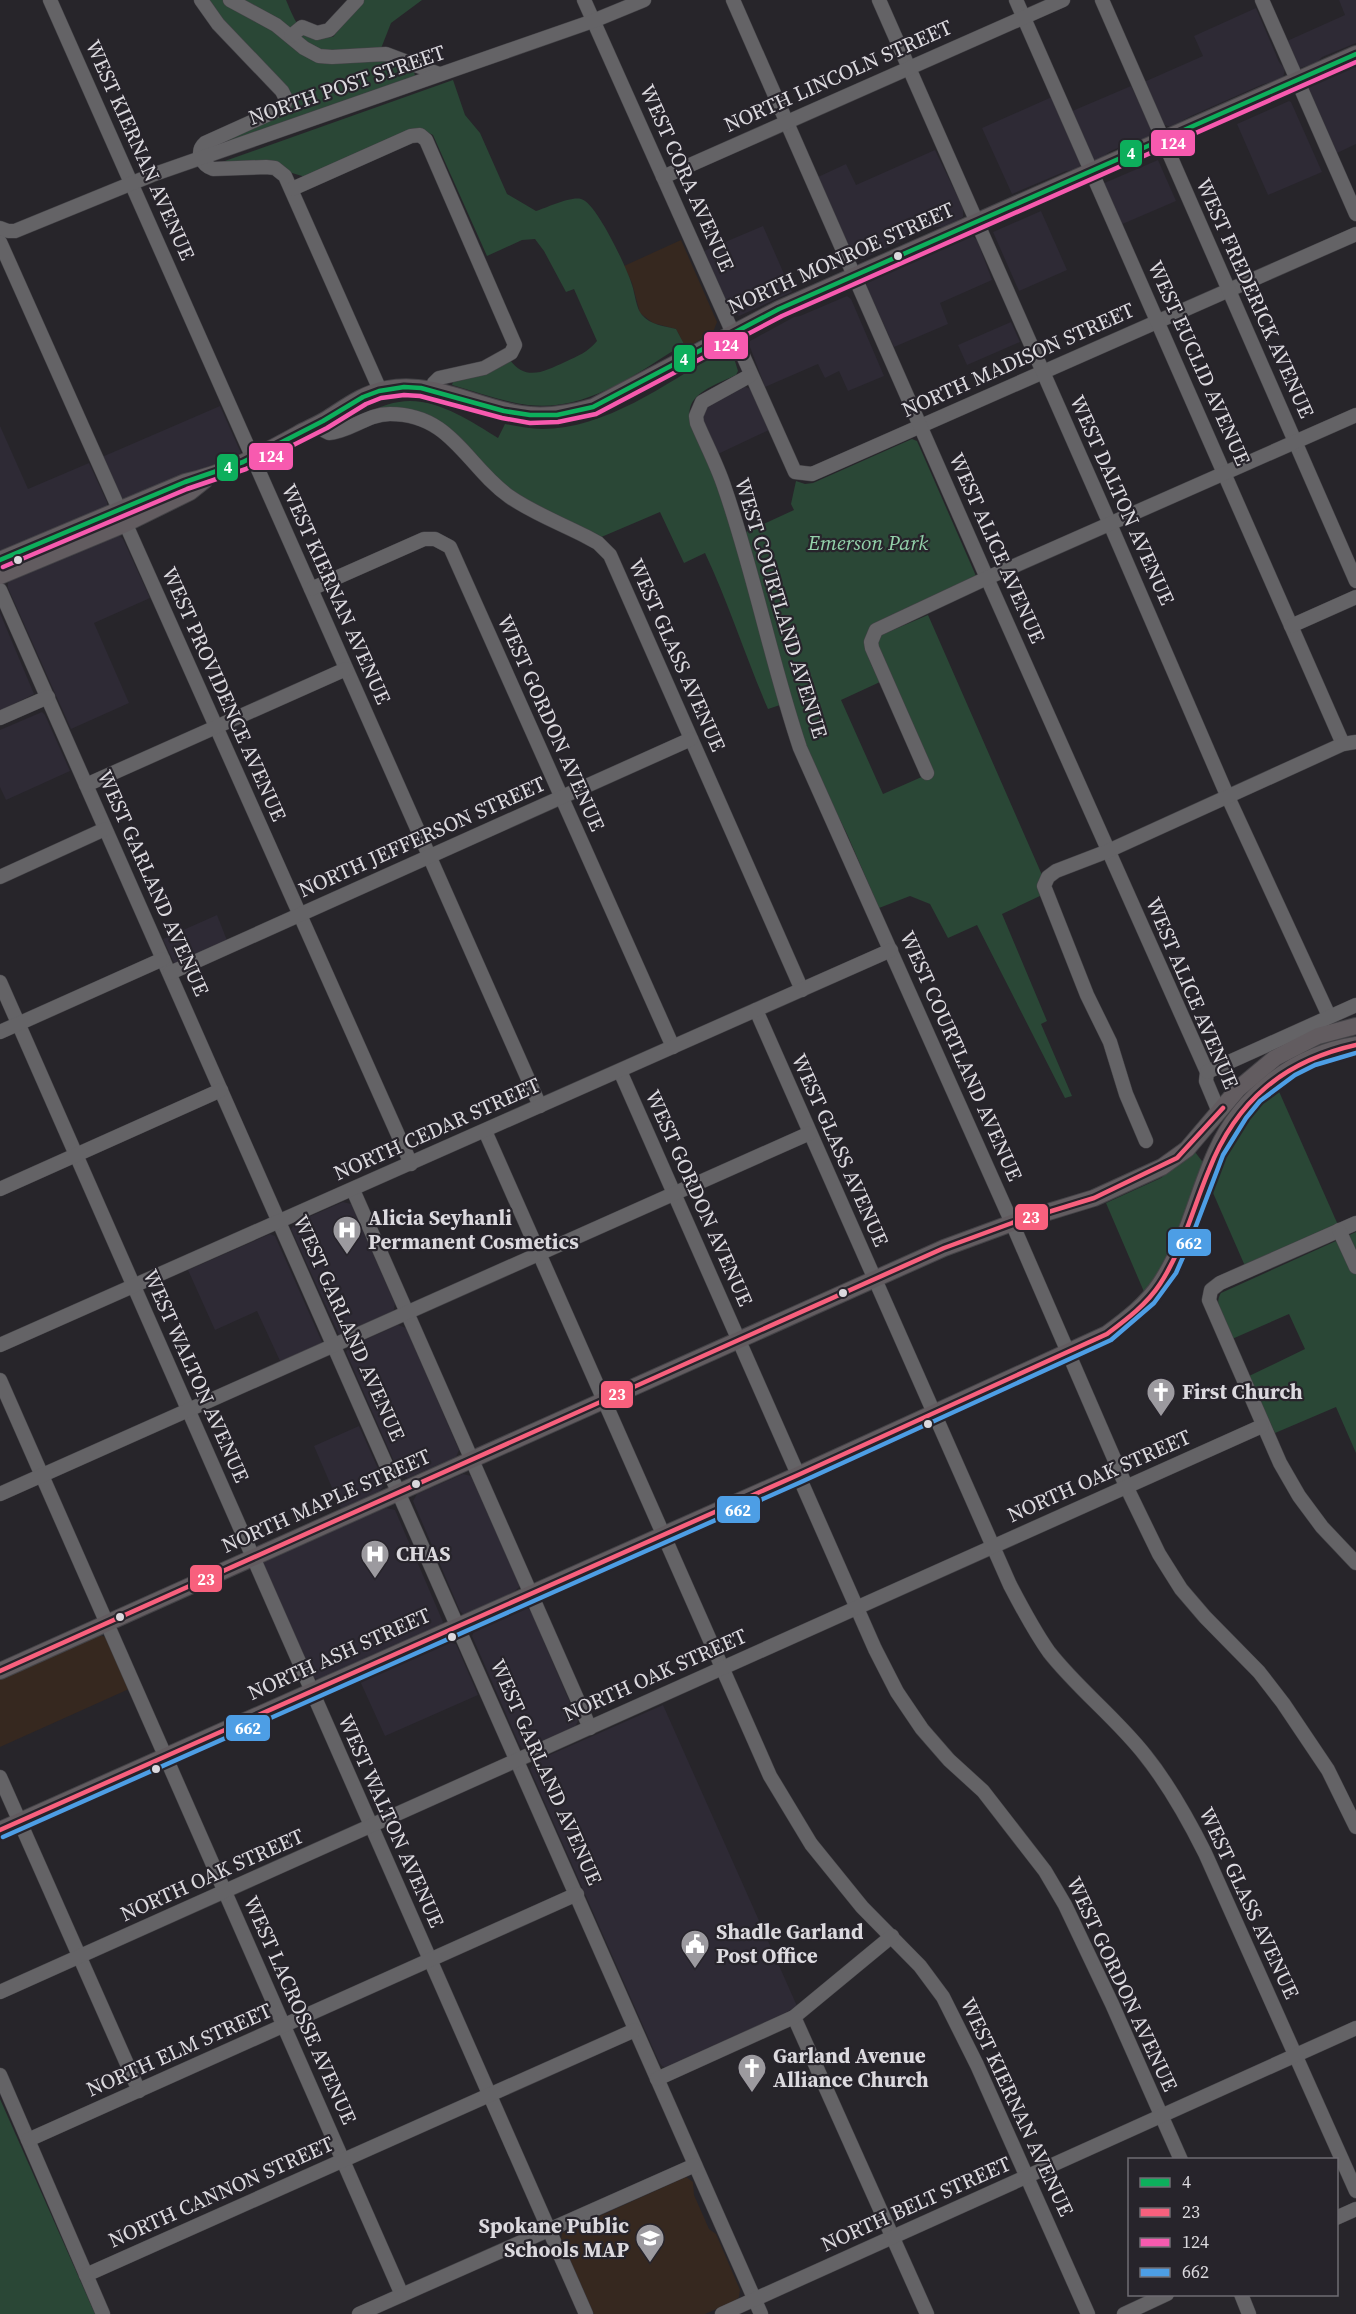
<svg xmlns="http://www.w3.org/2000/svg" width="1356" height="2314" font-family="'Source Serif 4',serif">
<style>
.built{fill:#2e2a35}
.education{fill:#36281f}
.green{fill:#2a4736}
.lines{fill:none;stroke-linecap:round;stroke-linejoin:round}
.minor-casing{stroke:#444347;stroke-width:15}
.major-casing{stroke:#444347;stroke-width:18}
.minor{stroke:#646366;stroke-width:14}
.major{stroke:#625c60;stroke-width:16}
.bus-1-casing{stroke:#27242b;stroke-width:9}
.bus-2-casing{stroke:#27242b;stroke-width:9}
.bus-3-casing{stroke:#27242b;stroke-width:9}
.bus-4-casing{stroke:#27242b;stroke-width:9}
.bus-1{stroke:#0daf5c;stroke-width:4.5}
.bus-2{stroke:#f8607d;stroke-width:4.5}
.bus-3{stroke:#f75aaf;stroke-width:4.5}
.bus-4{stroke:#4d9ee5;stroke-width:4.5}
.bus-dot{fill:#dbd9de;stroke:#27242b;stroke-width:2}
.labels{text-anchor:middle;stroke-width:4.5;stroke-linejoin:round;paint-order:stroke}
.street-label{font-size:21px;fill:#dbd9de;stroke:#27242b}
.park-label{font-size:21px;font-style:italic;fill:#93d1aa;stroke:#27242b}
.poi-label{font-size:21px;font-weight:bold;fill:#dbd9de;stroke:#27242b;text-anchor:start}
.line-badge{stroke:#27242b;stroke-width:2}
.badge-label{font-size:16px;text-anchor:middle;font-weight:bold;fill:#fff}
</style>
<rect width="100%" height="100%" fill="#27252a"/>
<g class="built">
<path d="M1339,0h17v43l-34,14 -6,6 -16,5 -5,-5 -8,-22 58,-26z"/>
<path d="M1256,8l23,54 6,7 -2,9 -22,7 -70,31 -20,11 -9,-3 -18,-42 59,-26 -9,-20z"/>
<path d="M1356,66v78l-19,9 -29,-66 4,-5z"/>
<path d="M1131,86l19,40v9l-6,5 -11,1 -24,11 -9,8h-7l-23,-48z"/>
<path d="M1054,96l27,69 -6,5 -9,1 -54,23 -30,-66z"/>
<path d="M1289,101l2,1 31,70 -54,23 -31,-71z"/>
<path d="M935,150l28,58v9l-17,10h-14l-69,32 -9,-1 -36,-81 28,-13 10,21z"/>
<path d="M1158,160l18,41 -56,24 -18,-41z"/>
<path d="M1041,211l26,59 -48,21 -26,-59z"/>
<path d="M763,226l29,66 -53,24 -9,-7 -26,-58z"/>
<path d="M971,235l6,5 15,40 -52,23 8,21 -54,23 -23,-51 -4,-5v-8l34,-19 10,-1 38,-18 6,-6z"/>
<path d="M847,296l4,3 33,77 -36,15 -9,-20 -14,7 -7,-14 -53,23 -15,-40v-6l44,-24 6,-1z"/>
<path d="M1011,322l9,20 -53,23 -9,-20z"/>
<path d="M743,386l8,3 18,41 -51,24 -15,-33v-8l6,-8z"/>
<path d="M220,406l21,47 -112,47 -6,-1 -4,-3 -17,-39z"/>
<path d="M0,426l28,63 61,-26 18,39v5l-107,47z"/>
<path d="M118,534l5,5 27,59 -56,25 35,80 -58,26 -63,-141v-5l2,-4z"/>
<path d="M0,613l34,81 -34,17z"/>
<path d="M42,712l3,3 25,56 -64,29 -6,-13v-57z"/>
<path d="M217,915l11,28 -52,22 -2,-2 -11,-24z"/>
<path d="M343,1202l8,2 44,100 -2,9 -54,22 -48,-106 4,-6z"/>
<path d="M270,1234l5,2 47,106 -1,3 -40,18 -24,-52 -42,19 -27,-60z"/>
<path d="M398,1325l8,3 53,122 -3,7 -48,21 -9,-5 -53,-121 3,-5z"/>
<path d="M359,1426l25,56 -1,5 -5,6 -36,18 -28,-65z"/>
<path d="M463,1474l8,2 2,5 46,102v4l-5,5 -50,23 -4,-4 -47,-110 4,-7z"/>
<path d="M386,1508l9,2 48,112 -3,4 -120,53 -7,-1 -50,-114 1,-3 83,-38z"/>
<path d="M523,1607l6,2 3,5 46,107 -3,6 -52,22 -4,-5 -47,-108 3,-7z"/>
<path d="M448,1642l8,2 22,51 -93,41 -25,-55z"/>
<path d="M663,1705l134,301 -18,11 -113,51 -4,-2 -3,-4 -129,-293 6,-8z"/>
</g>
<g class="education">
<path d="M681,240l36,82 -4,10 -27,16 -10,-19 -23,-6 -13,-10 -8,-30 -8,-17z"/>
<path d="M98,1635l8,2 23,52 -129,58v-69z"/>
<path d="M686,2177l7,5 1,13 15,34 7,5 24,56 -1,7 -4,4 -30,13h-111l-33,-75 1,-6z"/>
</g>
<g class="green">
<path d="M206,0h80c11,26 16,40 47,37l30,-37h59l-31,23 -11,28 34,20 1,5 -6,4 -200,71 -2,-5 77,-34 8,-7 -2,-11 -80,-86z"/>
<path d="M453,80l12,35 15,18 27,61 29,17c10,-3 35,-15 45,-12 15,3 46,69 51,86 3,9 4,23 10,30 8,10 23,11 34,14l8,15c-47,29 -97,68 -156,61 -25,-3 -51,-13 -76,-20l1,-3c21,-4 38,-11 57,-22 16,22 35,11 55,2 13,-6 23,-10 32,-21l-23,-52 -8,3 -22,-41 -9,-12 -13,1 -35,16 -54,-121 -10,-5 -111,47 -10,-1 -33,-10 -56,1 9,-5z"/>
<path d="M718,353l16,5 4,13 -2,4c-14,7 -39,15 -45,30 -8,18 17,54 24,72 27,74 45,151 65,228l-12,4c-22,-51 -39,-105 -63,-156l-21,10 -24,-51 -61,26 -80,-40 -88,-79h-80c16,-6 32,-15 48,-17 35,-6 71,19 99,36l7,-14c12,2 25,5 37,5 63,0 124,-45 176,-76z"/>
<path d="M912,439l5,2 59,135 -105,52c-13,17 1,37 9,54l-39,18 42,94 50,-22 -56,-124 2,-12 49,-21 114,260v20l-40,19 45,107 -6,3 31,72 -7,2 -88,-173 -29,13 -18,-34 -20,-8 -31,12 -32,-74 -45,-90 -14,-45 -42,-167 48,-22 -3,-6 5,-23 9,3 8,-1z"/>
<path d="M1277,1087l61,138 -93,41 -35,-80 17,-40 25,-35z"/>
<path d="M1195,1152l10,13 -29,79 -31,50 -39,-91 55,-25z"/>
<path d="M1356,1232v221l-20,-46 -61,26 -26,-57 56,-27 -16,-35 -57,25c-5,-13 -20,-33 -11,-46z"/>
<path d="M0,2099l95,215h-95z"/>
</g>
<g class="lines">
<g class="minor-casing">
<g id="minor">
<path d="M50,0l490,1106"/>
<path d="M201,0l17,24 64,67 4,8 -2,7 -4,3 -75,34c-10,9 -3,22 8,26l53,-2 9,1 10,8 95,214"/>
<path d="M230,0l46,25 28,23 15,8 13,1 54,-3 53,20"/>
<path d="M584,0l211,472 17,2 544,-240"/>
<path d="M733,0l254,578 220,494 -1,9 13,31"/>
<path d="M879,0l231,524 117,271 102,221"/>
<path d="M1016,0l327,744"/>
<path d="M1102,0l254,581"/>
<path d="M1262,0l94,214"/>
<path d="M291,36l11,-9 15,6 12,-3 28,-30"/>
<path d="M663,177l400,-177"/>
<path d="M292,189l119,-53 9,-1 6,5 89,205 -4,8 -27,15 -45,10 -5,5 -3,7"/>
<path d="M0,228l8,3h7l137,-56 441,-154 51,-21"/>
<path d="M0,242l411,922"/>
<path d="M751,375l-49,27 -6,14 1,7c9,21 20,42 27,63 30,86 47,176 76,262l212,475 114,263 33,68 22,35 24,28 54,55 24,31 45,67 28,57"/>
<path d="M318,424l3,5 8,4c22,-2 38,-19 61,-19 62,0 76,52 120,83 23,16 52,27 77,40l11,6 12,12 192,435"/>
<path d="M311,589l113,-50h11l15,8 223,500"/>
<path d="M0,590l761,1724"/>
<path d="M1291,626l65,-29"/>
<path d="M0,718l48,-21"/>
<path d="M927,773l-55,-125 -1,-6 5,-12 111,-52 369,-163"/>
<path d="M86,785l260,-116"/>
<path d="M0,877l105,-48"/>
<path d="M170,973l521,-234"/>
<path d="M0,982l586,1332"/>
<path d="M756,1010l254,575c12,23 24,46 39,67 29,37 67,66 96,103 24,30 43,64 60,98l151,338"/>
<path d="M0,1032l163,-73"/>
<path d="M620,1071l255,578 22,43 25,37 27,31 34,31 62,80 20,34 47,99 69,156"/>
<path d="M1207,1072l149,-67"/>
<path d="M485,1131l285,645 41,68 51,63 58,59 23,31 34,68 111,249"/>
<path d="M1146,1141l-20,-47 -16,-52 -23,-47 -43,-109 4,-9 8,-6 52,-20 235,-107 13,-2"/>
<path d="M0,1189l221,-99"/>
<path d="M353,1190l237,538"/>
<path d="M1356,1223l-136,60 -9,7 -2,10 71,163 19,33 23,31 34,36"/>
<path d="M1339,1230l17,37"/>
<path d="M0,1345l891,-395"/>
<path d="M0,1380l402,915"/>
<path d="M0,1494l810,-361"/>
<path d="M0,1777l139,314"/>
<path d="M0,1992l1262,-566"/>
<path d="M794,2017l133,297"/>
<path d="M0,2075l103,239"/>
<path d="M657,2079l137,-62 98,-81"/>
<path d="M28,2140l549,-246"/>
<path d="M1336,2218l20,-9"/>
<path d="M86,2275l549,-245"/>
<path d="M1241,2294l8,20"/>
<path d="M359,2314l336,-149"/>
<path d="M722,2314l634,-286"/>
<path d="M1124,2314l43,-20"/>
</g>
</g>
<g class="major-casing">
<g id="major">
<path d="M0,560l185,-78c41,-9 77,-28 113,-48 9,-5 19,-9 29,-15 19,-12 37,-26 60,-30 46,-9 89,18 134,25 24,4 48,0 72,-7l186,-98 577,-255"/>
<path d="M0,576l125,-52 65,-32 15,-12"/>
<path d="M0,1671l944,-423 68,-25 82,-25 68,-31 25,-18 51,-60 37,-31 43,-22 38,-10"/>
<path d="M0,1830l798,-355 309,-141c20,-15 40,-30 53,-50 27,-40 36,-88 56,-132 25,-56 79,-98 140,-107"/>
</g>
</g>
<use href="#minor" class="minor"/>
<use href="#major" class="major"/>
<g class="bus-1-casing">
<path id="bus-1" d="M0,560l185,-78 58,-20 80,-41 40,-24 16,-6 25,-4 17,1 83,23 26,4h27l36,-8 186,-98 577,-255"/>
</g>
<g class="bus-2-casing">
<g id="bus-2">
<path d="M0,1671l944,-423 68,-25 82,-25 83,-40 46,-50"/>
<path d="M0,1830l798,-355 309,-141c20,-15 40,-30 53,-50 23,-35 33,-76 49,-114 27,-69 75,-109 147,-125"/>
</g>
</g>
<g class="bus-3-casing">
<path id="bus-3" d="M3,567l184,-78 59,-20 81,-41 39,-24 15,-6 23,-3 16,1 82,22 28,5 28,-1 38,-8 186,-98 574,-254"/>
</g>
<g class="bus-4-casing">
<path id="bus-4" d="M3,1837l798,-355 310,-142 43,-37 22,-30 15,-34 32,-84 23,-37 14,-17 35,-26 20,-10 41,-12"/>
</g>
<use href="#bus-1" class="bus-1"/>
<use href="#bus-2" class="bus-2"/>
<use href="#bus-3" class="bus-3"/>
<use href="#bus-4" class="bus-4"/>
</g>
<defs>
<g id="hospital-pin" transform="scale(1.5)"><path d="M0 17L-7.5 6A9.5 9.5 0 1 1 7.5 6Z" fill="#9c9a9f" stroke="#27242b"/><path d="M-5-5h3v3.5h4V-5h3V5h-3V1.5h-4V5h-3Z" fill="#fff"/></g>
<g id="church-pin" transform="scale(1.5)"><path d="M0 17L-7.5 6A9.5 9.5 0 1 1 7.5 6Z" fill="#9c9a9f" stroke="#27242b"/><path d="M-1.2-6h2.4v3.5h3.3v2.4h-3.3V6h-2.4V-.1h-3.3v-2.4h3.3Z" fill="#fff"/></g>
<g id="civic-pin" transform="scale(1.5)"><path d="M0 17L-7.5 6A9.5 9.5 0 1 1 7.5 6Z" fill="#9c9a9f" stroke="#27242b"/><path d="M-.6-6.5H3V-4.5H.6V-3L4-1V1h2V6H-6V1h2V-1L-.6-3ZM-1.2 2.5V6h2.4V2.5Z" fill="#fff"/></g>
<g id="school-pin" transform="scale(1.5)"><path d="M0 17L-7.5 6A9.5 9.5 0 1 1 7.5 6Z" fill="#9c9a9f" stroke="#27242b"/><path d="M0-5L7-2L0 1L-7-2ZM-4 1L0 2.5L4 1V4Q0 6-4 4Z" fill="#fff"/></g>
</defs>
<g fill-rule="evenodd">
<use href="#hospital-pin" x="347" y="1230"/>
<use href="#church-pin" x="1161" y="1392"/>
<use href="#hospital-pin" x="375" y="1554"/>
<use href="#civic-pin" x="695" y="1944"/>
<use href="#church-pin" x="752" y="2068"/>
<use href="#school-pin" x="650" y="2238"/>
</g>
<g class="bus-dot">
<circle cx="898" cy="256" r="5"/>
<circle cx="18" cy="560" r="5"/>
<circle cx="843" cy="1293" r="5"/>
<circle cx="928" cy="1424" r="5"/>
<circle cx="416" cy="1484" r="5"/>
<circle cx="120" cy="1617" r="5"/>
<circle cx="452" cy="1637" r="5"/>
<circle cx="156" cy="1769" r="5"/>
</g>
<g class="labels">
<g class="street-label">
<text transform="translate(838 76) rotate(-24)" y="7">NORTH LINCOLN STREET</text>
<text transform="translate(347 85) rotate(-19)" y="7">NORTH POST STREET</text>
<text transform="translate(140 150) rotate(66)" y="7">WEST KIERNAN AVENUE</text>
<text transform="translate(687 178) rotate(66)" y="7">WEST CORA AVENUE</text>
<text transform="translate(841 258) rotate(-24)" y="7">NORTH MONROE STREET</text>
<text transform="translate(1255 298) rotate(66)" y="7">WEST FREDERICK AVENUE</text>
<text transform="translate(1018 360) rotate(-24)" y="7">NORTH MADISON STREET</text>
<text transform="translate(1199 363) rotate(66)" y="7">WEST EUCLID AVENUE</text>
<text transform="translate(1122 500) rotate(66)" y="7">WEST DALTON AVENUE</text>
<text transform="translate(997 548) rotate(66)" y="7">WEST ALICE AVENUE</text>
<text transform="translate(336 594) rotate(66)" y="7">WEST KIERNAN AVENUE</text>
<text transform="translate(781 608) rotate(73)" y="7">WEST COURTLAND AVENUE</text>
<text transform="translate(677 655) rotate(66)" y="7">WEST GLASS AVENUE</text>
<text transform="translate(224 694) rotate(66)" y="7">WEST PROVIDENCE AVENUE</text>
<text transform="translate(551 723) rotate(66)" y="7">WEST GORDON AVENUE</text>
<text transform="translate(422 837) rotate(-24)" y="7">NORTH JEFFERSON STREET</text>
<text transform="translate(153 883) rotate(66)" y="7">WEST GARLAND AVENUE</text>
<text transform="translate(1192 993) rotate(67)" y="7">WEST ALICE AVENUE</text>
<text transform="translate(961 1056) rotate(66)" y="7">WEST COURTLAND AVENUE</text>
<text transform="translate(437 1129) rotate(-24)" y="7">NORTH CEDAR STREET</text>
<text transform="translate(840 1150) rotate(66)" y="7">WEST GLASS AVENUE</text>
<text transform="translate(699 1198) rotate(66)" y="7">WEST GORDON AVENUE</text>
<text transform="translate(349 1328) rotate(66)" y="7">WEST GARLAND AVENUE</text>
<text transform="translate(196 1376) rotate(66)" y="7">WEST WALTON AVENUE</text>
<text transform="translate(1099 1476) rotate(-24)" y="7">NORTH OAK STREET</text>
<text transform="translate(326 1501) rotate(-24)" y="7">NORTH MAPLE STREET</text>
<text transform="translate(339 1654) rotate(-24)" y="7">NORTH ASH STREET</text>
<text transform="translate(655 1675) rotate(-24)" y="7">NORTH OAK STREET</text>
<text transform="translate(546 1772) rotate(66)" y="7">WEST GARLAND AVENUE</text>
<text transform="translate(391 1821) rotate(66)" y="7">WEST WALTON AVENUE</text>
<text transform="translate(212 1875) rotate(-24)" y="7">NORTH OAK STREET</text>
<text transform="translate(1249 1903) rotate(65)" y="7">WEST GLASS AVENUE</text>
<text transform="translate(1122 1984) rotate(65)" y="7">WEST GORDON AVENUE</text>
<text transform="translate(300 2010) rotate(66)" y="7">WEST LACROSSE AVENUE</text>
<text transform="translate(179 2050) rotate(-24)" y="7">NORTH ELM STREET</text>
<text transform="translate(1017 2107) rotate(65)" y="7">WEST KIERNAN AVENUE</text>
<text transform="translate(221 2192) rotate(-24)" y="7">NORTH CANNON STREET</text>
<text transform="translate(916 2204) rotate(-24)" y="7">NORTH BELT STREET</text>
</g>
<g class="park-label">
<text x="868" y="550">Emerson Park</text>
</g>
<g class="poi-label">
<text x="368" y="1225">Alicia Seyhanli<tspan x="368" dy="24">Permanent Cosmetics</tspan></text>
<text x="1182" y="1399">First Church</text>
<text x="396" y="1561">CHAS</text>
<text x="716" y="1939">Shadle Garland<tspan x="716" dy="24">Post Office</tspan></text>
<text x="773" y="2063">Garland Avenue<tspan x="773" dy="24">Alliance Church</tspan></text>
<text x="629" y="2233" text-anchor="end">Spokane Public<tspan x="629" dy="24">Schools MAP</tspan></text>
</g>
</g>
<g class="line-badge">
<rect x="1150" y="129" width="46" height="28" rx="6" fill="#f75aaf"/>
<rect x="1119" y="139" width="24" height="29" rx="6" fill="#0daf5c"/>
<rect x="703" y="331" width="46" height="29" rx="6" fill="#f75aaf"/>
<rect x="673" y="344" width="23" height="29" rx="6" fill="#0daf5c"/>
<rect x="248" y="442" width="46" height="29" rx="6" fill="#f75aaf"/>
<rect x="216" y="453" width="23" height="29" rx="6" fill="#0daf5c"/>
<rect x="1014" y="1203" width="35" height="28" rx="6" fill="#f8607d"/>
<rect x="1167" y="1228" width="45" height="29" rx="6" fill="#4d9ee5"/>
<rect x="600" y="1380" width="34" height="29" rx="6" fill="#f8607d"/>
<rect x="716" y="1495" width="45" height="29" rx="6" fill="#4d9ee5"/>
<rect x="189" y="1564" width="34" height="29" rx="6" fill="#f8607d"/>
<rect x="225" y="1714" width="46" height="28" rx="6" fill="#4d9ee5"/>
</g>
<g class="badge-label">
<text x="1173" y="149">124</text>
<text x="1131" y="159">4</text>
<text x="726" y="351">124</text>
<text x="684" y="365">4</text>
<text x="271" y="462">124</text>
<text x="228" y="473">4</text>
<text x="1031" y="1223">23</text>
<text x="1189" y="1249">662</text>
<text x="617" y="1400">23</text>
<text x="738" y="1516">662</text>
<text x="206" y="1585">23</text>
<text x="248" y="1734">662</text>
</g>
<rect x="1128" y="2158" width="210" height="138" fill="#27242b" stroke="#6f6c73" stroke-width="1.5"/>
<rect x="1140" y="2178" width="30" height="9" fill="#0daf5c" stroke="#6f6c73" stroke-width="1.5"/>
<text x="1182" y="2188" font-size="18" fill="#dbd9de">4</text>
<rect x="1140" y="2208" width="30" height="9" fill="#f8607d" stroke="#6f6c73" stroke-width="1.5"/>
<text x="1182" y="2218" font-size="18" fill="#dbd9de">23</text>
<rect x="1140" y="2238" width="30" height="9" fill="#f75aaf" stroke="#6f6c73" stroke-width="1.5"/>
<text x="1182" y="2248" font-size="18" fill="#dbd9de">124</text>
<rect x="1140" y="2268" width="30" height="9" fill="#4d9ee5" stroke="#6f6c73" stroke-width="1.5"/>
<text x="1182" y="2278" font-size="18" fill="#dbd9de">662</text>
</svg>
